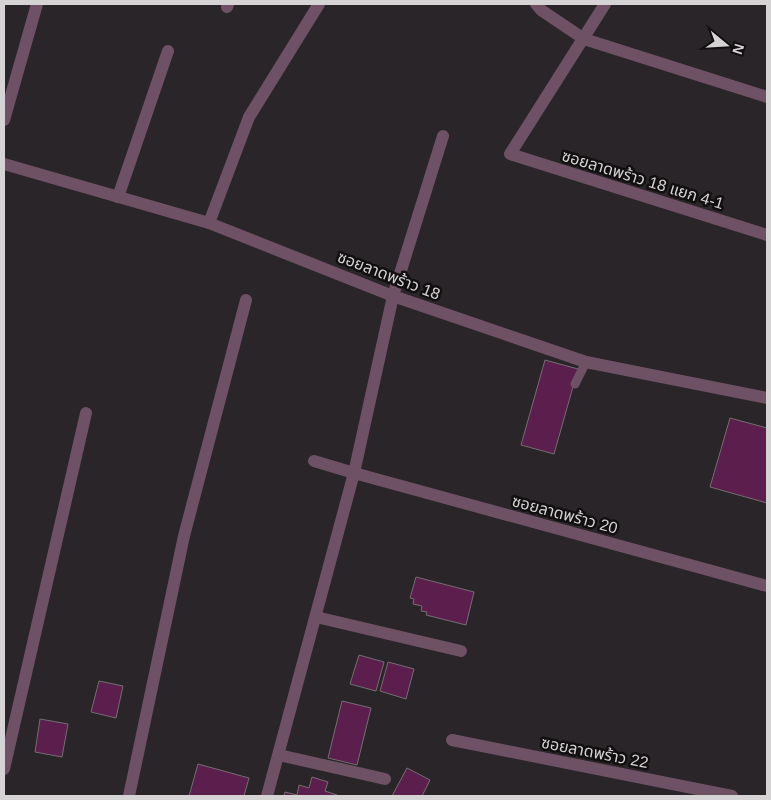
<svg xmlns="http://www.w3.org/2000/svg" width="771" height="800" font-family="Arial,'Noto Sans Thai',sans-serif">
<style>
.building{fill:#5c1e4c;stroke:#736f71}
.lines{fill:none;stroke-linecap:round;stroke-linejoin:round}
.service{stroke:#6e5164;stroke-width:9}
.minor{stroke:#6e5164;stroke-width:12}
.labels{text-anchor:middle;stroke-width:5;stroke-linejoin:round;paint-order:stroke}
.street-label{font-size:16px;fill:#d6d3d5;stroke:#110f10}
</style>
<rect width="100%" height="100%" fill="#292528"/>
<g class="building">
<path d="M545,360l33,9 -24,85 -33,-9z"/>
<path d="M730,418l37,10v75l-57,-16z"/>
<path d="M416,577l58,15 -8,33 -40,-10 1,-3 -6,-1 1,-5 -9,-2 1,-5 -4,-1z"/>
<path d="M359,655l25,7 -8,29 -26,-7z"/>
<path d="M388,662l26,7 -8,30 -26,-8z"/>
<path d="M99,681l24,5 -7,32 -25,-6z"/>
<path d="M342,701l29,7 -14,57 -29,-7z"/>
<path d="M40,719l28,5 -6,33 -27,-5z"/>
<path d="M198,764l51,14 -5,18h-55z"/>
<path d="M407,768l23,12 -8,16h-30z"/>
<path d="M312,777l16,5 -3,9 12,4v1h-53l1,-4 12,3 2,-10 10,3z"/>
</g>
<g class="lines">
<path class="service" d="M575,384l11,-22"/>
<g class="minor">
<path d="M536,4l5,6 43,29 183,58"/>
<path d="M605,4l-95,150 257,81"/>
<path d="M227,7l1,-3"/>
<path d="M4,120l33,-116"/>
<path d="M4,164l205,59 184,73 193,66 181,36"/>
<path d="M118,197l50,-146"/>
<path d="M209,223l40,-106 70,-113"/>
<path d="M314,461l40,12 413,113"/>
<path d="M316,617l145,34"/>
<path d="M452,740l280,56"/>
<path d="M279,755l106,24"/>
<path d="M4,769l82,-356"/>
<path d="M129,796l55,-260 62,-236"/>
<path d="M267,796l87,-323 39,-177 50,-160"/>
</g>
</g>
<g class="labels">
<g class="street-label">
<text transform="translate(643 179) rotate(17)" y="6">ซอยลาดพร้าว 18 แยก 4-1</text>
<text transform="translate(389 275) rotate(21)" y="6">ซอยลาดพร้าว 18</text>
<text transform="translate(565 514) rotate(15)" y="6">ซอยลาดพร้าว 20</text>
<text transform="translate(595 752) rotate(11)" y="6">ซอยลาดพร้าว 22</text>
</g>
</g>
<rect width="771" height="800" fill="none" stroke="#d6d3d5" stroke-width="10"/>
<g transform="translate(726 45) rotate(108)" stroke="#110f10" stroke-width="4" paint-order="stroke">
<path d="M0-4L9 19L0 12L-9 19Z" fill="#d6d3d5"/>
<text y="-8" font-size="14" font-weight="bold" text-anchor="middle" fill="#d6d3d5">N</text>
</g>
</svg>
